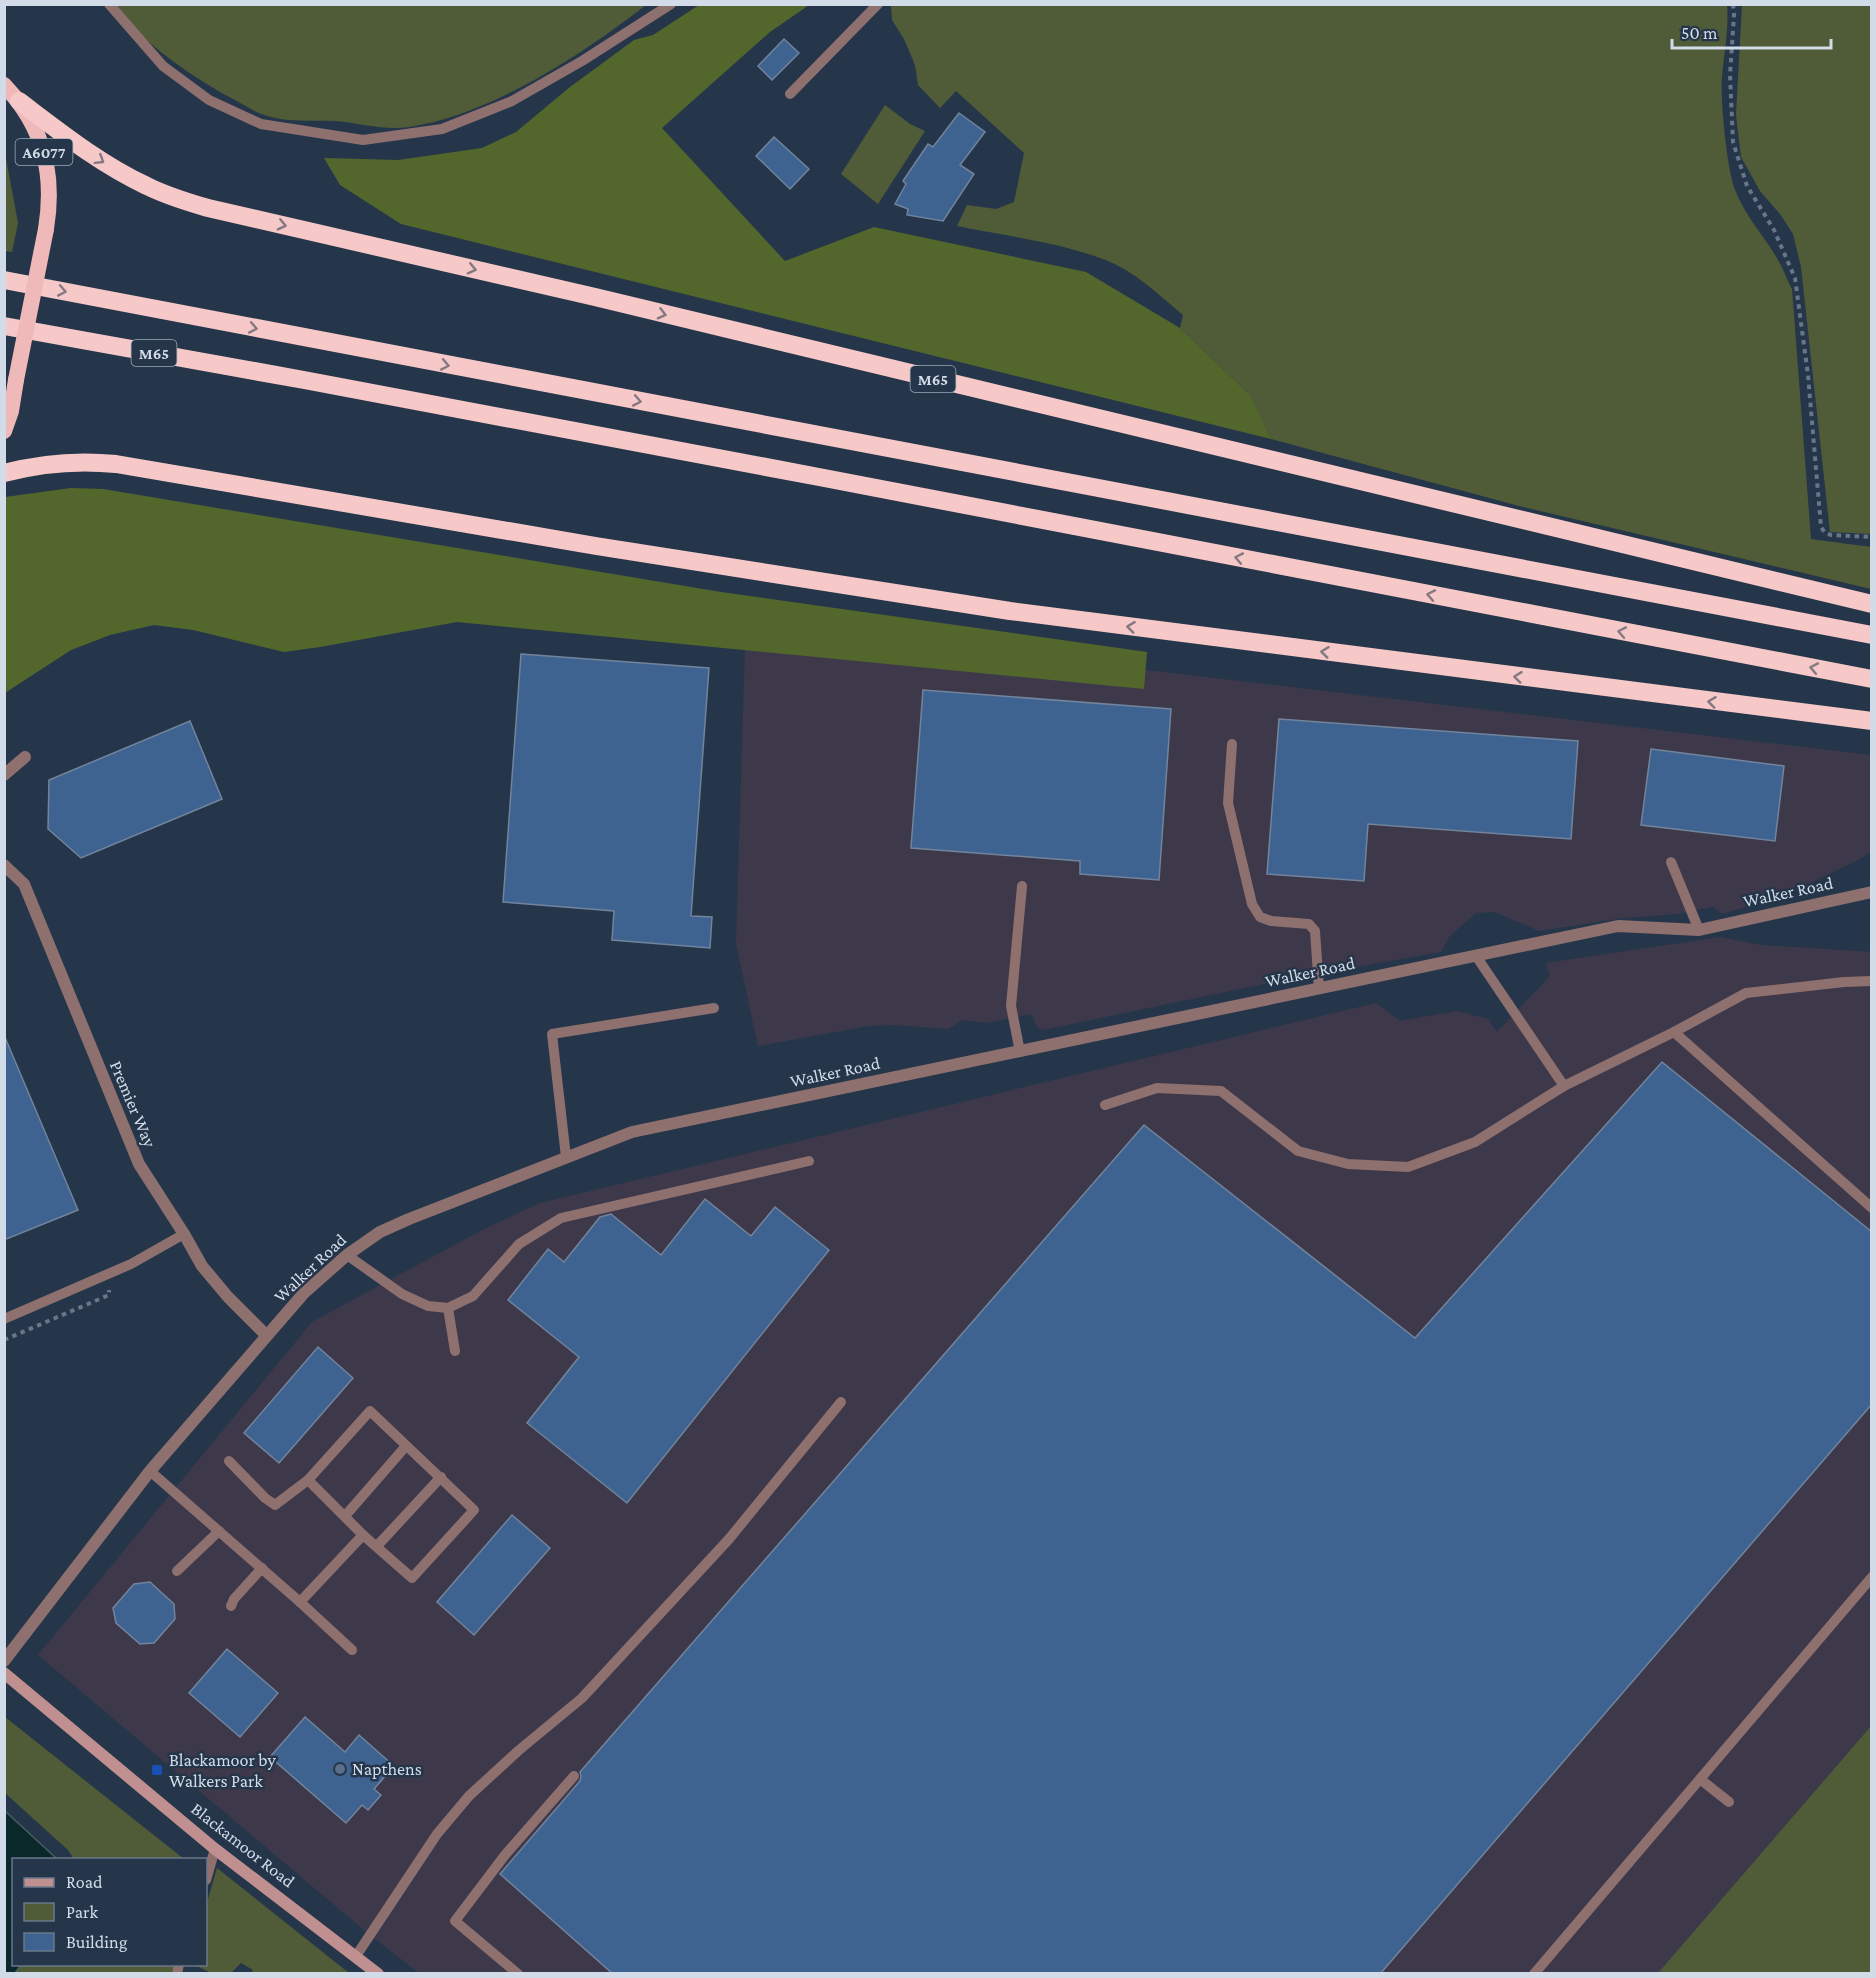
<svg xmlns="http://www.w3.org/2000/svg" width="1876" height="1978" font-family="'Crimson Pro',serif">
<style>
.industrial{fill:#3e394a}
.green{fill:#4f5c37}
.forest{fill:#53672d}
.water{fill:#0a2829;stroke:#465e63;stroke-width:1.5}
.building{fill:#3e6391;stroke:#72849c;stroke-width:1.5}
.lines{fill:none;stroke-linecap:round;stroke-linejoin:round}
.path{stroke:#687687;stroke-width:4;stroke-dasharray:4.5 4.5;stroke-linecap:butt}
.service{stroke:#8e706f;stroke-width:10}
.minor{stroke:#8e706f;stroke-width:12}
.secondary{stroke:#c09090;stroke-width:12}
.trunk{stroke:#eeb9b8;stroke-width:16}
.motorway{stroke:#f6c9c8;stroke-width:18}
.trunk-bridge{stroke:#eeb9b8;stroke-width:16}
.oneway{stroke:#847883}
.service-dot{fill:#5c6f8a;stroke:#26364a;stroke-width:2}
.transit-dot{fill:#1a4fb4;stroke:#26364a;stroke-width:2}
.labels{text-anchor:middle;stroke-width:5;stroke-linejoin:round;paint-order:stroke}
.shield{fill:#26364a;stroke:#9eaab9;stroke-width:1.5}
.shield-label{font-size:16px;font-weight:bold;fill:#d2dce9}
.street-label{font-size:18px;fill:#d2dce9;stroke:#26364a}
.poi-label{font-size:18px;fill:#d2dce9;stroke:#26364a;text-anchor:start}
</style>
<rect width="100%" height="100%" fill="#26364a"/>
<g class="industrial">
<path d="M746,615l391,54 734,86v96l-11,8 -72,35 -66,20 -9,-7 -36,7 -54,4 -84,13 -44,-19 -19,1 -27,24 -8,15 -148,26 -250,52 -6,-3 -6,-13 -44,9 -26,-3 -12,9 -55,-4 -25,1 -111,20 -22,-102z"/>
<path d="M1720,937l41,8 110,7v774l-213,247h-1239l-49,-38 -332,-280 274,-333 172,-93 56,-26 836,-200 24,18 57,-10 31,8 9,13 53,-56 -4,-13z"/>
</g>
<g class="green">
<path d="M115,5h531c-63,49 -157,111 -237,122 -24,4 -49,-4 -73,-6 -25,-1 -47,2 -72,-6 -10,-3 -19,-10 -29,-15 -33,-17 -65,-39 -93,-64 -10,-9 -18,-21 -27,-31z"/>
<path d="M891,5h836c2,25 -3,47 -5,72 -2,22 5,93 13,113 10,26 30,47 43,70 6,10 9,20 14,29l19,250 60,8v42l-352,-83 -248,-67 -24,-47 -67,-64 3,-13c-17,-14 -35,-31 -54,-43 -39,-26 -124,-36 -172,-46l10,-21 29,4 18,-7 10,-49 -68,-62 -16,17 -22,-23 -3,-20 -11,-26 -12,-19z"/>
<path d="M1742,5h129v529l-41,-2 -29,-265 -8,-33 -13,-20 -20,-23 -19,-34 -5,-42z"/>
<path d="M885,105l25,19 15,7 -47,73 -37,-30z"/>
<path d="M5,153l13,70 -6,29 -7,-1z"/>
<path d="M5,1717l179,142h-110l-6,-9 -63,-57z"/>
<path d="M1871,1726v247h-213l207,-240z"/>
<path d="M217,1868l132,105h-98l2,-3 -12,-7 -10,10h-20l-14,-7 -1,-1 10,-1v-58z"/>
<path d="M21,1965h153l-2,8 -157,1z"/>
</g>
<g class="forest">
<path d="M699,5h110l-39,27 -108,96 123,133 89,-34 212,45 94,56 69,66 22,45 -870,-215 -61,-39 -16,-27 74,2 84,-12 34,-16 54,-45 64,-47 19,-5z"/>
<path d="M71,488l32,1 618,103 426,60 -3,37 -687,-67 -137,25 -36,5 -91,-22 -39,-5 -44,10 -39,15 -66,43v-196z"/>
</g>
<path class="water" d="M5,1811l52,48 -43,1v104l7,1 -6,8h-10z"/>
<g class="building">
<path d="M784,39l15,14 -27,27 -14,-14z"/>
<path d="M959,113l26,19 -25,33 14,9 -31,47 -36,-6 1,-6 -13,-5 11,-20 -3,-3 25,-37 5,3z"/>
<path d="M774,137l35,32 -19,20 -34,-33z"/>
<path d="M521,654l188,14 -18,248 21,1 -2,31 -98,-8 2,-29 -111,-9z"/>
<path d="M923,690l248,19 -12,171 -79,-6v-13l-169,-13z"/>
<path d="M1279,719l299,22 -7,98 -203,-15 -4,57 -97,-7z"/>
<path d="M190,721l32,78 -141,59 -33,-29 1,-49z"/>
<path d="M1651,749l133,17 -9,75 -134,-16z"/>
<path d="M4,1035l74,175 -74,30z"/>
<path d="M1662,1062l210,170v172l-492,570h-767l-113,-100 80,-93 1,-4 -1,-5 564,-647 271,213z"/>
<path d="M705,1199l46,37 24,-29 54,43 -202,253 -100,-80 52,-66 -71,-57 40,-51 16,13 36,-45 11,-3 50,41z"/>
<path d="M318,1347l35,31 -74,85 -35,-30z"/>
<path d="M512,1515l38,33 -76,87 -37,-33z"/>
<path d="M150,1582l24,22 1,15 -21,24 -14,1 -24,-21 -3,-15 21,-24z"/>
<path d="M227,1649l51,44 -38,44 -51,-44z"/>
<path d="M305,1717l40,35 14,-17 35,31 -20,23 7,6 -13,15 -6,-5 -16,18 -76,-66z"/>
</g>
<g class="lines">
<g class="path">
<path d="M1733,4l1,11 -4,60 3,67 14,44 27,44 21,48 13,97 13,152 4,6 6,2 41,2"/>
<path d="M4,1340l105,-45v-5"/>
</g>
<g class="service">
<path d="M109,4l54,62 46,34 52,24 102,16 79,-11 70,-28 70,-40 89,-57"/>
<path d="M790,94l88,-90"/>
<path d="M1232,744l-4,59 24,101 8,13 11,4 38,3 6,7 4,58"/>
<path d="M1671,862l28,68"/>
<path d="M1476,956l88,130 110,-54 72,-39 98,-11 28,-1"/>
<path d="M1674,1032l198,176"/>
<path d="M1020,1052l-9,-46 11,-120"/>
<path d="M1105,1105l52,-17 64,3 77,60 50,13 60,3 67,-25 89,-56"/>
<path d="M566,1157l-14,-123 162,-26"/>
<path d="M347,1255l55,39 26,12 20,2 25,-12 46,-52 42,-26 248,-57"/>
<path d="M448,1308l7,43"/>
<path d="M4,1319l127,-55 53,-30"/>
<path d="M370,1411l104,99 -62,68 -49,-43 -55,-55z"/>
<path d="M229,1461l36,37 10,7 33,-25"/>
<path d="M150,1471l150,131 52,48"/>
<path d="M345,1516l61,-70"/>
<path d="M377,1546l64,-69"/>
<path d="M177,1571l42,-40"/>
<path d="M300,1602l63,-67"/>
<path d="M231,1606l3,-7 28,-31"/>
<path d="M1700,1779l29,23"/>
<path d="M206,1880l9,-31"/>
<path d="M356,1956l81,-122 32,-38 49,-45 64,-53 147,-159 112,-137"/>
<path d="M177,1974l2,-10"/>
<path d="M518,1974l-63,-53 50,-66 69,-79"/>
<path d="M1534,1974l338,-397"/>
</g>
<g class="minor">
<path d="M4,775l21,-18"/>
<path d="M4,865l20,19 115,280 45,70 18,32 26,31 38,38"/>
<path d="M4,1661l146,-190 154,-178 43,-38 33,-23 29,-13 223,-87 986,-206 81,4 173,-38"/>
</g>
<path class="secondary" d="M4,1673l211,176 163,125"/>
<g class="trunk">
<path d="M4,85c40,41 51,89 42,144"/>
<path d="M4,431l7,-20 5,-31"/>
</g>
<g class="motorway">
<path d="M19,101c41,31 81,63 128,85 20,10 40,16 61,22l387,89 1277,307"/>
<path d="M4,280l1868,355"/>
<path d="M4,326l300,54 515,97 1053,202"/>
<path d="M4,473c38,-10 73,-13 112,-9l480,82 414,65 862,110"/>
</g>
<path class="trunk-bridge" d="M16,380l30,-151"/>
</g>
<defs><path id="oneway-chevron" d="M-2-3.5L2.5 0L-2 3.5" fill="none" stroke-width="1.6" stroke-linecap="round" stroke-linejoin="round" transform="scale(1.5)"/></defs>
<g class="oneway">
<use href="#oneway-chevron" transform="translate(100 160) rotate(32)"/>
<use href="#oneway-chevron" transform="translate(282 225) rotate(13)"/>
<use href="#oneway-chevron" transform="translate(472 269) rotate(13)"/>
<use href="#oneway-chevron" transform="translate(62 291) rotate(11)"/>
<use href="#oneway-chevron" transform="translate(662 314) rotate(14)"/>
<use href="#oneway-chevron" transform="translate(253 328) rotate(11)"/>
<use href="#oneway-chevron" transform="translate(445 365) rotate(11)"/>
<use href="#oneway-chevron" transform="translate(637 401) rotate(11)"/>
<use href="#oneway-chevron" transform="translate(1239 558) rotate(-169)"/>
<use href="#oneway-chevron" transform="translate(1431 595) rotate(-169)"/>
<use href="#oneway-chevron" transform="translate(1131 627) rotate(-173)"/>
<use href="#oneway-chevron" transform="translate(1622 632) rotate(-169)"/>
<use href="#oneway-chevron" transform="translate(1325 652) rotate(-173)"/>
<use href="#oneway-chevron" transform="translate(1814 668) rotate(-169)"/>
<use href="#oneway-chevron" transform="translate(1518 677) rotate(-173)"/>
<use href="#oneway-chevron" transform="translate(1712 702) rotate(-173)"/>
</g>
<circle class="service-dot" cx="340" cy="1769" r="6"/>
<rect class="transit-dot" x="151" y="1764" width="12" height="12" rx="3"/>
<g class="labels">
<g class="shield">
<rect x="15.5" y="139" width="57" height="26" rx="4.5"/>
<rect x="131.5" y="340" width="45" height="26" rx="4.5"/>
<rect x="910.5" y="366" width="45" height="26" rx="4.5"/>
</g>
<g class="shield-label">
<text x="44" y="158">A6077</text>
<text x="154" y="359">M65</text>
<text x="933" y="385">M65</text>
</g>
<g class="street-label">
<text transform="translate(1788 892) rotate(-12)" y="6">Walker Road</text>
<text transform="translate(1310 972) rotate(-12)" y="6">Walker Road</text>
<text transform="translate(835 1072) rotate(-12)" y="6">Walker Road</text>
<text transform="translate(133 1104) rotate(67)" y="6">Premier Way</text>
<text transform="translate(310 1268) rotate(-43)" y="6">Walker Road</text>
<text transform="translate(243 1845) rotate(38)" y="6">Blackamoor Road</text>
</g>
<g class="poi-label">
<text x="169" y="1766">Blackamoor by<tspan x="169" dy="21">Walkers Park</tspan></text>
<text x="352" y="1775">Napthens</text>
</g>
</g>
<rect width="1876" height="1978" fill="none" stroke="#d2dce9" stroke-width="12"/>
<rect x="12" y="1858" width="195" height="108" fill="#26364a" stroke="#6b788a" stroke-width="1.5"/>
<rect x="24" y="1878" width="30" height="9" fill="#c09090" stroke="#6b788a" stroke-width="1.5"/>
<text x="66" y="1888" font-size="18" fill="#d2dce9">Road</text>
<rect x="24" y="1903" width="30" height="18" fill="#4f5c37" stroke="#6b788a" stroke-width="1.5"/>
<text x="66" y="1918" font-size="18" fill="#d2dce9">Park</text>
<rect x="24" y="1933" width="30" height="18" fill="#3e6391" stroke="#6b788a" stroke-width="1.5"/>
<text x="66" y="1948" font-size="18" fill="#d2dce9">Building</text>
<path d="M1672 39v9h159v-9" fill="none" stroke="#d2dce9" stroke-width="3"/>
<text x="1681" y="39" font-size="18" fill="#d2dce9" stroke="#26364a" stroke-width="4.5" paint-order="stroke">50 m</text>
</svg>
